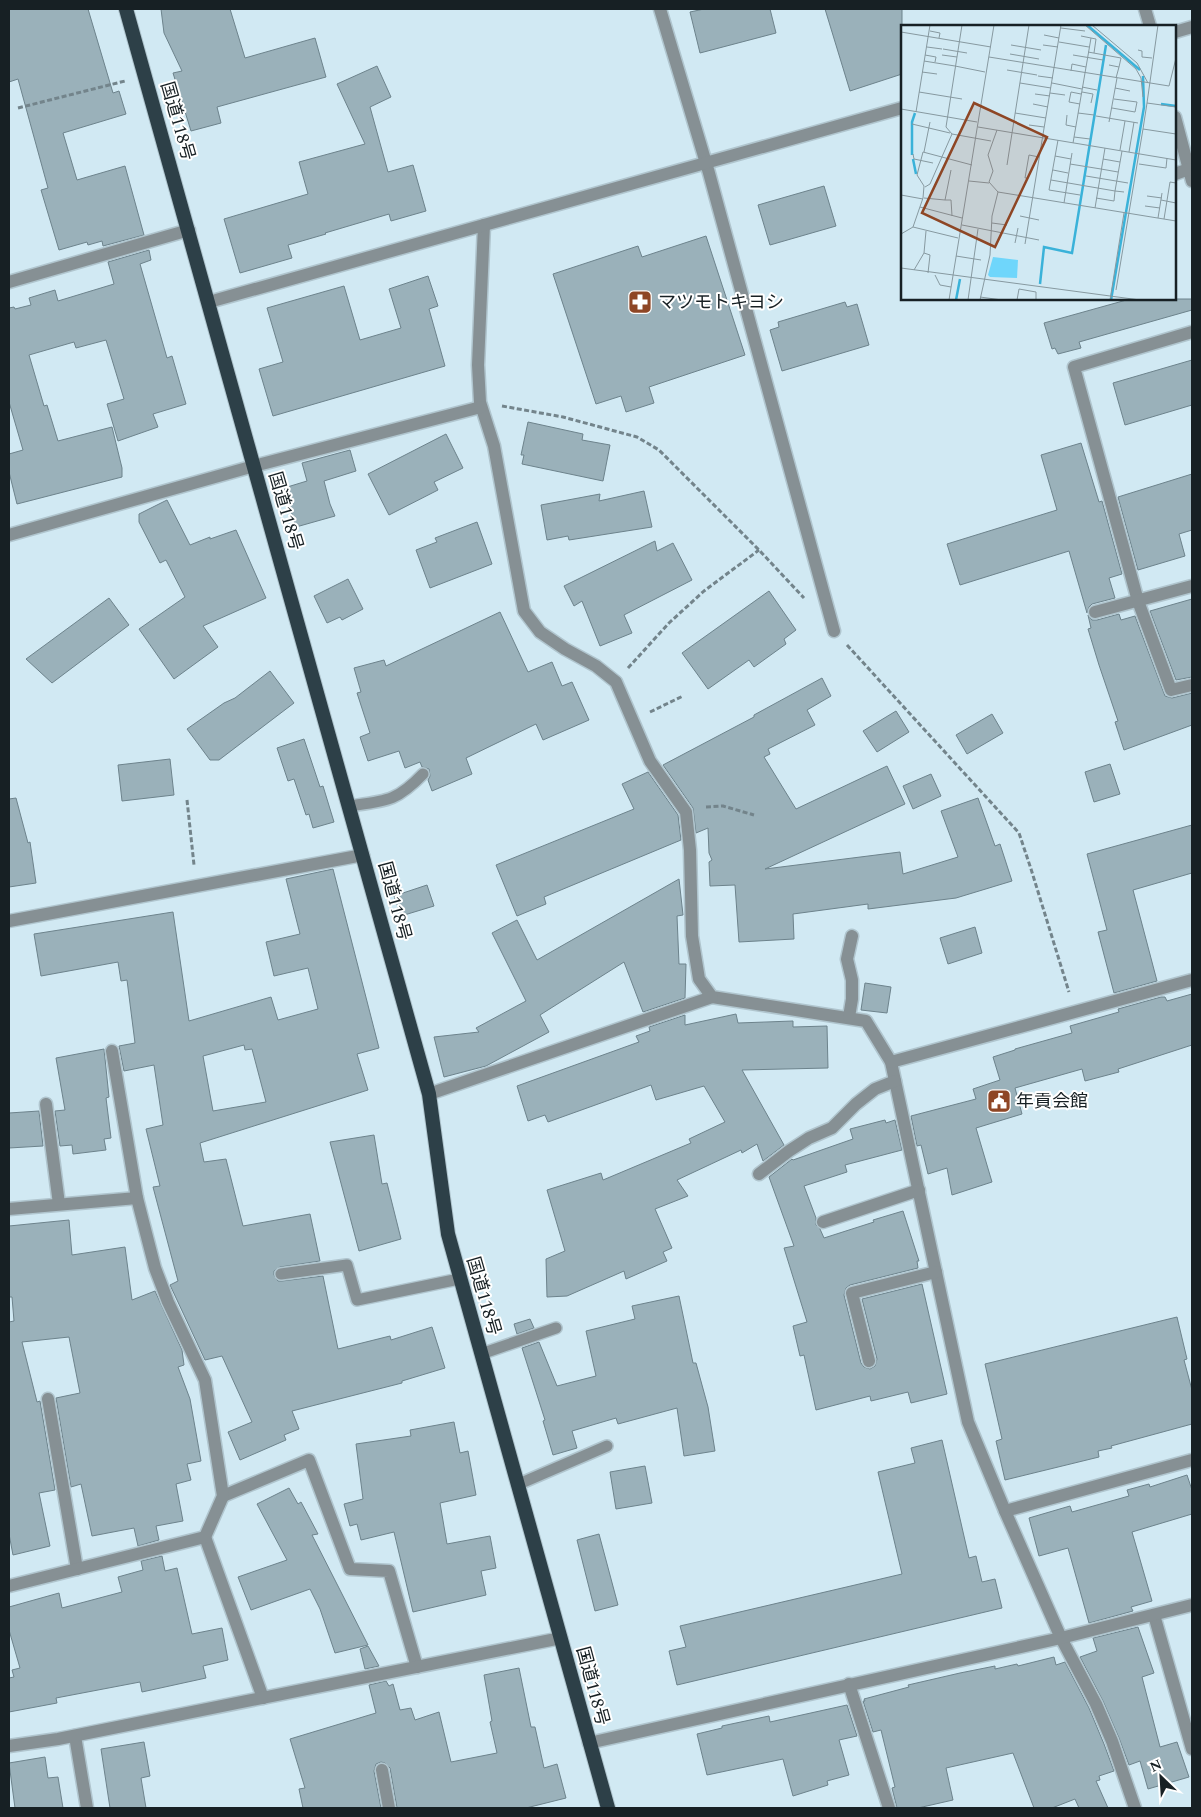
<svg xmlns="http://www.w3.org/2000/svg" width="1201" height="1817" font-family="Spectral,'Noto Sans JP',serif">
<style>
.building{fill:#9ab1ba;stroke:#6d838c;fill-rule:evenodd}
.lines{fill:none;stroke-linecap:round;stroke-linejoin:round}
.service-casing{stroke:#b0c5ce;stroke-width:14}
.minor-casing{stroke:#b0c5ce;stroke-width:15}
.tertiary-casing{stroke:#b0c5ce;stroke-width:15}
.trunk-casing{stroke:#b0c5ce;stroke-width:16}
.path{stroke:#73848b;stroke-width:3;stroke-dasharray:5 2.5;stroke-linecap:butt}
.service{stroke:#869094;stroke-width:11}
.minor{stroke:#869094;stroke-width:12}
.tertiary{stroke:#869094;stroke-width:12}
.trunk{stroke:#2d4048;stroke-width:14}
.labels{text-anchor:middle;stroke-width:4;stroke-linejoin:round;paint-order:stroke}
.street-label{font-size:18px;fill:#172024;stroke:#fff}
.poi-label{font-size:18px;fill:#172024;stroke:#fff;text-anchor:start}
.inset-river{fill:none;stroke:#3ab2d9;stroke-width:2.5}
.inset-road{fill:none;stroke:#8799a0;stroke-width:1}
.view{fill:#8e4625;fill-opacity:0.15;stroke:#8e4625;stroke-width:2.5}
.inset-edge{fill:none;stroke:#172024;stroke-width:2.5}
</style>
<rect width="100%" height="100%" fill="#d1e9f3"/>
<g class="building">
<path d="M9,9h79l25,84 6,-2 7,23 -63,19 14,47 48,-14 19,69 -41,11 -1,-5 -14,4 -1,-3 -28,8 -18,-60 7,-2 -30,-109 -9,3z"/>
<path d="M161,9h69l15,49 70,-20 11,39 -109,30 4,16 -30,8 -18,-58 9,-2 -18,-38z"/>
<path d="M704,9h66l6,24 -76,20 -10,-41z"/>
<path d="M825,9h77v65l-52,17z"/>
<path d="M377,66l14,31 -21,10 18,65 25,-7 13,46 -35,10 -2,-7 -64,19 1,1 -38,11 4,13 -52,15 -16,-54 84,-25 -9,-32 66,-18 -28,-60z"/>
<path d="M824,186l12,40 -66,19 -12,-40z"/>
<path d="M706,236l39,119 -96,32 5,16 -28,9 -5,-16 -25,8 -43,-130 85,-28 4,11z"/>
<path d="M149,250l2,10 -11,4 27,94 5,-2 14,48 -33,10 5,13 -40,14 -11,-37 17,-5 -18,-59 -30,8 -2,-6 -45,13 15,51 3,-1 11,36 54,-14 10,41v9l-105,27 -8,-32v-18l14,-4 -14,-48v-94l5,-1 1,2 16,-4 -2,-7 26,-8 3,11 56,-17 -6,-22z"/>
<path d="M428,276l10,30 -9,3 16,57 -172,50 -14,-47 24,-7 -16,-54 77,-22 16,54 41,-12 -12,-39z"/>
<path d="M1130,299h62v11l-113,32 2,6 -23,6 -3,-6 -3,1 -8,-26z"/>
<path d="M845,302l2,5 10,-3 12,41 -87,26 -12,-41 9,-3 -1,-5z"/>
<path d="M1192,360v45l-67,20 -12,-42z"/>
<path d="M528,422l55,12 -1,6 28,5 -7,36 -81,-17 2,-9h-3z"/>
<path d="M446,434l17,34 -29,14 4,8 -49,25 -21,-41z"/>
<path d="M1081,443l18,59 3,-1 20,73 -13,4 6,20 -23,6 -3,3 -2,6 -18,-62 -109,34 -13,-41 110,-34 -16,-55z"/>
<path d="M350,450l6,21 -32,10 6,23 5,12 -39,11 -12,-39 23,-7 -5,-18z"/>
<path d="M1192,474v56l-13,4 6,22 -47,14 -20,-73z"/>
<path d="M644,491l8,36 -83,13 -1,-4 -21,4 -6,-35 59,-11 -1,7z"/>
<path d="M167,500l23,45 20,-8v2l26,-9 30,68 -63,28 15,21 -44,32 -35,-50 46,-32 -19,-37 -6,3 -21,-41v-8z"/>
<path d="M477,522l15,42 -62,24 -14,-38 21,-8 -2,-4z"/>
<path d="M655,541l2,10 16,-8 19,37 -68,35 8,18 -32,13 -18,-45 -8,5 -10,-20z"/>
<path d="M348,579l15,30 -21,11 -2,-3 -13,6 -13,-27z"/>
<path d="M769,591l27,39 -12,9 2,5 -32,23 -5,-7 -41,29 -26,-36z"/>
<path d="M109,598l20,27 -77,58 -26,-24z"/>
<path d="M1192,599v78l-16,3 -26,-69z"/>
<path d="M500,612l28,60 24,-10 10,24 10,-4 17,38 -46,20 -7,-16 -70,34 6,16 -40,17 -4,-11 2,-4 -1,-7 -7,-2 -2,-5 -15,6 -6,-17 -31,10 -8,-24 10,-4 -13,-40 4,-1 -7,-24 30,-8 2,6z"/>
<path d="M1119,614l2,6 14,-4 30,80 7,2 20,-5v32l-68,25 -9,-28 3,-1 -19,-56 -11,-36 3,-1 -3,-13 4,5h5z"/>
<path d="M270,671l24,32 -75,57h-9l-23,-31 37,-26 11,-5z"/>
<path d="M822,678l9,18 -24,14 8,15 -47,24 2,5 -6,3 32,52 91,-43 18,38 -140,65 135,-17 3,22 55,-17 -17,-46 37,-13 17,48 5,-2 12,37 -56,17 -88,11v-5l-75,10 1,25 -55,3 -4,-57 -25,1 -1,-24 3,-2 -3,-7 -1,-25 -12,5 -3,-25 -30,-43 91,-48v-2z"/>
<path d="M896,711l13,21 -32,20 -14,-21z"/>
<path d="M992,714l11,19 -36,21 -11,-19z"/>
<path d="M304,739l16,48 3,-1 11,36 -21,6 -4,-14 -3,1 -12,-36 -6,2 -11,-33z"/>
<path d="M170,759l4,36 -52,6 -4,-36z"/>
<path d="M1110,764l10,30 -26,8 -9,-30z"/>
<path d="M648,772l30,43 3,25 -137,57 2,7 -29,12 -21,-51 138,-56 -12,-25z"/>
<path d="M931,774l10,22 -28,13 -10,-23z"/>
<path d="M16,798l12,45 2,-1 6,41 -27,4v-88z"/>
<path d="M1192,825v48l-59,17 24,91 -43,12 -16,-61 9,-2 -20,-76z"/>
<path d="M333,869l46,179 -22,6 11,36 -168,53 4,19 22,-3 17,67 67,-12 10,47 -40,6 -6,4v4l4,6h4l41,-5 15,73 52,-13 1,4 41,-13 13,41 -43,13v2l-110,28 7,18 -15,6 2,5 -46,20 -12,-28 24,-10 -30,-66 -17,4 -35,-75 8,-4 -25,-94 7,-1 -14,-57 17,-4 -9,-60 -30,6 -5,-25 16,-3 -8,-63 -6,1 -3,-19 -77,14 -7,-42 139,-22 16,109 82,-24 7,23 40,-11 -10,-41 -34,8 -8,-34 34,-8 -14,-55zM244,1045l1,5 7,-1 14,53 -53,9 -10,-55z"/>
<path d="M679,879l4,36 -6,1 2,48h7l-1,34 -42,14 -19,-50 -84,53 9,17 -63,34 -42,11 -10,-40 45,-5 -3,-4 50,-27 -34,-68 25,-13 20,40z"/>
<path d="M427,885l7,21 -33,10 -7,-20z"/>
<path d="M975,927l7,26 -34,11 -8,-26z"/>
<path d="M865,983l26,4 -4,26 -26,-3z"/>
<path d="M1192,994v51l-74,24 1,3 -34,9 -3,-12 -67,19 7,26 -46,14 16,54 -40,13 -5,-27 -19,6 -7,-29 -4,1 -6,-30 65,-17 -3,-10 27,-9 -7,-23 22,-7v-1l57,-16 -2,-7 49,-14 -1,-3 43,-12h4l2,4z"/>
<path d="M736,1014l2,9 55,-2v6l34,-1 1,42 -86,2 42,75 -21,16 -6,-17 -15,9 -1,-3 -64,30 11,16 -33,13 17,39 -9,4 4,9 -41,18 -2,-8 -57,25 -20,1 -1,-38 19,-8 -18,-61 54,-17 2,7 88,-37 -2,-4 36,-17 -21,-36 -48,14 -5,-15 -103,37 -3,-7 -17,6 -11,-35 122,-44 -3,-6 14,-5 -1,-4 36,-12v10z"/>
<path d="M104,1049l5,48 -3,1 5,40 -7,1 2,11 -33,4 -1,-9 -12,1 -5,-35 10,-1 -9,-52z"/>
<path d="M39,1111l4,35 -34,2v-35z"/>
<path d="M885,1120l1,3 9,-3 7,30 -57,15 2,7 -43,14 12,32v7l4,4 4,9 50,-16 -1,-2 30,-9 16,50h-2l1,7 -68,17 -4,3 -2,7 17,68 3,4 6,2 5,-3 2,-7 -15,-60 60,-15 25,110 -36,9 -3,-11 -37,9 -1,-5 -54,14 -12,-55 -4,1 -7,-30 14,-4 -23,-74 10,-2 -25,-69 23,-18 1,1 60,-21 -3,-10z"/>
<path d="M374,1135l8,49 5,-1 14,56 -42,12 -29,-109z"/>
<path d="M69,1220l3,35 53,-8 7,53 23,-9 27,59 2,15 -6,2 12,32 11,62 -14,3 4,16 -15,4 7,37 -27,5 3,14 -21,6 -4,-18 -42,8 -11,-52 -10,3 -15,-89 24,-5 -11,-56 -47,5 15,60 3,-1 15,89 -16,3 11,53 -37,9 -4,-21v-212l5,-1 -2,-24h-3v-71z"/>
<path d="M679,1296l14,67h3l12,44 7,44 -31,5 -7,-48 -59,16 -2,-6 -44,13 5,17 -24,7 -10,-34 2,-1 -23,-72 17,-6 18,44 39,-10 -10,-45 49,-12 -3,-13z"/>
<path d="M1177,1317l10,42 -3,1 8,30v34l-81,22 1,2 -14,3 1,6 -94,23 -9,-39 6,-2 -17,-75z"/>
<path d="M530,1319l4,9 -17,6 -3,-10z"/>
<path d="M454,1422l6,31 8,-2 8,44 -36,8 7,41 43,-8 6,32 -15,3 5,24 -73,17 -19,-80 -33,8 -4,-16 -7,2 -6,-22 19,-5 -7,-55 55,-8 -1,-6z"/>
<path d="M942,1440l27,118 7,-2 6,26 13,-3 7,29 -325,77 -8,-34 17,-4 -6,-21 222,-52 -24,-102 37,-9 -4,-15z"/>
<path d="M645,1466l7,37 -36,6 -6,-37z"/>
<path d="M1187,1475l5,15v24l-60,18 20,69 -21,6 2,4 -44,12 -21,-75 -29,8 -10,-38 41,-12 2,6 57,-16 -2,-6 22,-6 1,3z"/>
<path d="M289,1488l9,16 3,-2 17,32 -6,1 56,110 -33,8 -15,-44 -10,-20 -59,21 -13,-33 49,-17 -30,-56z"/>
<path d="M599,1534l19,71 -23,6 -18,-71z"/>
<path d="M162,1556l3,15 12,-3 15,66 30,-6 6,32 -25,6 3,12 -64,14 -2,-10 -84,16 1,5 -48,9v-34l5,-1 -2,-7 8,-2 -11,-38v-23l50,-14 3,15 60,-16 -4,-15 25,-7 -2,-9z"/>
<path d="M1138,1627l16,46 -12,4 18,70 17,-5 12,35 -41,12 -8,-28 -11,4 -10,-27 -16,-37 -23,-44 17,-6 -4,-13z"/>
<path d="M368,1646l11,20 -14,3 -5,-20z"/>
<path d="M1054,1657l2,8 9,-3 24,46 15,36 10,27 -15,5 1,4 -4,1 12,27h-29l-4,-9 -23,9h-18l-21,-55 -67,15 7,32 -35,8h-21l-5,-20 3,-1 -14,-57 -8,2 -10,-31h2l-1,-2 45,-12 -1,-2 52,-12 35,-7v3l22,-5 1,2z"/>
<path d="M519,1668l12,59h4l9,41 13,-4 9,34 -40,10h-129l-7,-40 -5,-5 -4,-1 -5,2 -2,7 7,37h-78l-4,-19 6,-1 -15,-49 86,-26 -7,-28 17,-4 3,5 4,-2 7,26 11,-2 4,12 24,-8 12,50 46,-9 -7,-31 2,-1 -8,-46z"/>
<path d="M847,1705l10,31 -18,4 10,35 -22,6 1,4 -35,11 -10,-37 -76,16 -10,-41 25,-6v-2l47,-10 1,6z"/>
<path d="M144,1742l6,34 -9,2 5,30h-36l-9,-59z"/>
<path d="M45,1757l3,21 10,-1 5,31h-48l-6,-45z"/>
</g>
<g class="lines">
<g class="service-casing">
<g id="service">
<path d="M349,806c37,-5 47,-4 74,-32"/>
<path d="M281,1274l66,-9 10,35 102,-21"/>
<path d="M481,1354l75,-26"/>
<path d="M519,1484l88,-38"/>
</g>
</g>
<g class="minor-casing">
<g id="minor">
<path d="M660,9l49,164 125,458"/>
<path d="M1145,9l5,17"/>
<path d="M1175,117l17,64"/>
<path d="M1175,174l14,-5"/>
<path d="M484,225l-6,140 2,37 14,44 30,165 16,21 25,17 31,17 20,16 34,79 36,51 4,38 2,86 7,43 13,18 154,24 25,41 77,360 37,89 56,127 35,66 16,37 23,67"/>
<path d="M9,282l180,-52"/>
<path d="M1192,332l-118,35 64,234 33,89 21,-5"/>
<path d="M9,535l245,-69 227,-59"/>
<path d="M1095,612l97,-26"/>
<path d="M9,921l354,-66"/>
<path d="M849,1017l3,-18v-19l-5,-21 5,-23"/>
<path d="M891,1062l301,-82"/>
<path d="M429,1094l283,-97"/>
<path d="M46,1104l13,100"/>
<path d="M759,1174l30,-23 20,-13 23,-10 24,-24 19,-15 20,-8"/>
<path d="M9,1209l128,-11"/>
<path d="M823,1222l96,-32"/>
<path d="M869,1361l-17,-68 84,-21"/>
<path d="M48,1399l29,170"/>
<path d="M223,1496l86,-36 41,109 39,2 28,96"/>
<path d="M1005,1511l187,-51"/>
<path d="M205,1537l58,161"/>
<path d="M9,1586l196,-49 18,-41 -18,-116 -37,-78 -13,-34 -18,-70 -25,-147"/>
<path d="M1154,1615l38,134"/>
<path d="M849,1684l40,124"/>
<path d="M75,1736l12,72"/>
<path d="M589,1743l472,-105 131,-33"/>
<path d="M9,1746l49,-7 503,-101"/>
<path d="M382,1770l7,38"/>
</g>
</g>
<g class="tertiary-casing">
<g id="tertiary">
<path d="M1175,32l17,-5"/>
<path d="M209,302l693,-194"/>
</g>
</g>
<g class="trunk-casing">
<path id="trunk" d="M126,9l303,1085 19,140 160,574"/>
</g>
<g class="path">
<path d="M18,108l107,-27"/>
<path d="M502,406l61,11 74,20 22,13 100,100 45,48"/>
<path d="M847,645l172,188 12,36 38,123"/>
<path d="M628,668l41,-45 35,-32 55,-41"/>
<path d="M650,712l33,-16"/>
<path d="M187,800l7,65"/>
<path d="M706,807l17,-1 31,9"/>
</g>
<use href="#service" class="service"/>
<use href="#minor" class="minor"/>
<use href="#tertiary" class="tertiary"/>
<use href="#trunk" class="trunk"/>
</g>
<defs>
<g id="pharmacy-square" transform="scale(1.25)"><rect x="-9" y="-9" width="18" height="18" rx="4" fill="#8e4625" stroke="#fff"/><path d="M-2-6h4v4h4v4h-4v4h-4v-4h-4v-4h4Z" fill="#fff"/></g>
<g id="civic-square" transform="scale(1.25)"><rect x="-9" y="-9" width="18" height="18" rx="4" fill="#8e4625" stroke="#fff"/><path d="M-.6-6.5H3V-4.5H.6V-3L4-1V1h2V6H-6V1h2V-1L-.6-3ZM-1.2 2.5V6h2.4V2.5Z" fill="#fff"/></g>
</defs>
<g fill-rule="evenodd">
<use href="#pharmacy-square" x="640" y="302"/>
<use href="#civic-square" x="999" y="1101"/>
</g>
<g class="labels">
<g class="street-label">
<text transform="translate(178 121) rotate(74)" y="6">国道118号</text>
<text transform="translate(286 511) rotate(74)" y="6">国道118号</text>
<text transform="translate(395 901) rotate(75)" y="6">国道118号</text>
<text transform="translate(484 1296) rotate(74)" y="6">国道118号</text>
<text transform="translate(593 1686) rotate(75)" y="6">国道118号</text>
</g>
<g class="poi-label">
<text x="658" y="308">マツモトキヨシ</text>
<text x="1016" y="1107">年貢会館</text>
</g>
</g>
<g transform="translate(901 25)">
<rect width="275" height="275" fill="#d1e9f3"/>
<path d="M92,232l25,3 -1,18 -27,-1 -2,-2z" fill="#6fd6fb"/>
<path class="inset-river" d="M186,0l53,45M260,79l15,2M11,130v-33l3,-9M12,134l3,15M139,259l4,-37 28,6 34,-208M55,275l4,-21M210,275l33,-193 -1,-31"/>
<path class="inset-road" d="M61,0l-16,102 6,7 39,7M184,0l51,44 5,9 2,19M191,0l45,38 11,20M160,3l24,3M29,6l10,2 -1,5M0,7l90,15M143,10l15,3M180,11l15,3 -2,14M158,17l30,5M110,20l30,5M142,20l15,2M26,22l15,2M42,24l24,4M237,25l4,1v6l10,1M187,27l33,6 -2,9M109,29l29,5M24,30l11,2 -1,5M41,30l15,2M172,30l30,5M88,32l180,29 7,-28M23,36l31,5M208,40l10,2 -3,11M54,41l30,6M106,45l30,5M170,46l1,-7 14,3M21,47l15,2M137,51l15,2M119,58l31,5M151,58l30,6M181,62l15,3M214,63l15,3M18,67l43,7M181,67l11,2 -2,9M149,68l15,2M134,69l15,2M246,78l11,-78M132,79l15,3M179,79l-11,-2 2,-10 10,2M275,82l-29,-4 -4,26 33,5M211,83l23,4 2,-10 -23,-3M0,84l76,13M15,87l14,-87M114,88l31,5M177,88l16,2M166,90l-1,10 10,2M195,91l42,7M208,97l8,-44M11,99l38,9M128,100l15,2M77,102l198,33M173,112l16,2M157,115l-9,50 31,5M172,118l18,-105M219,125l5,-29M23,127l6,-30M228,127l5,-30M12,129l1,5 19,4M154,131l16,3M202,134l17,3M169,139l31,5M238,139l27,4 1,-10M106,140l22,-140M200,144l17,3M152,145l15,3M185,151l42,7M127,153h-3l4,-23 10,2M150,155l64,11 7,-40M68,156l20,2M24,162l5,-3 22,-50M97,167l178,29M0,170l22,4M246,171l15,2M23,173l21,2 6,-30M195,173l18,3 1,-10 9,1M44,175h6l1,16M260,175l15,3M163,178l8,-50M244,181l15,2M19,182l42,11M194,183l10,-60M119,191l19,4M257,193l4,-25M263,194l6,-37 6,1M91,198l15,2M61,200l77,15M12,202l45,11M0,209l12,-7 10,-29 1,-12 -7,-11 6,-23 49,13M114,218l3,-15M124,219l36,-219M23,228l6,2 -2,18M55,231l25,4M0,243l239,32M13,245l10,-17 2,-22M34,250l5,10 11,2M215,265l27,-161M79,272l22,3M48,275l45,-275M67,275l10,-71M79,275l10,-45 2,-39 6,-24 -9,-10 4,-11 -5,-16 9,-25M116,275l2,-11 17,3v8M209,275l14,-87"/>
<path class="view" d="M73,78l73,34 -52,110 -73,-34z"/>
<rect width="275" height="275" class="inset-edge"/>
</g>
<rect width="1201" height="1817" fill="none" stroke="#172024" stroke-width="20"/>
<g transform="translate(1161 1777) rotate(335)" stroke="#ffffff" stroke-width="4" paint-order="stroke">
<path d="M0-4L9 19L0 12L-9 19Z" fill="#172024"/>
<text y="-8" font-size="14" font-weight="bold" text-anchor="middle" fill="#172024">N</text>
</g>
</svg>
